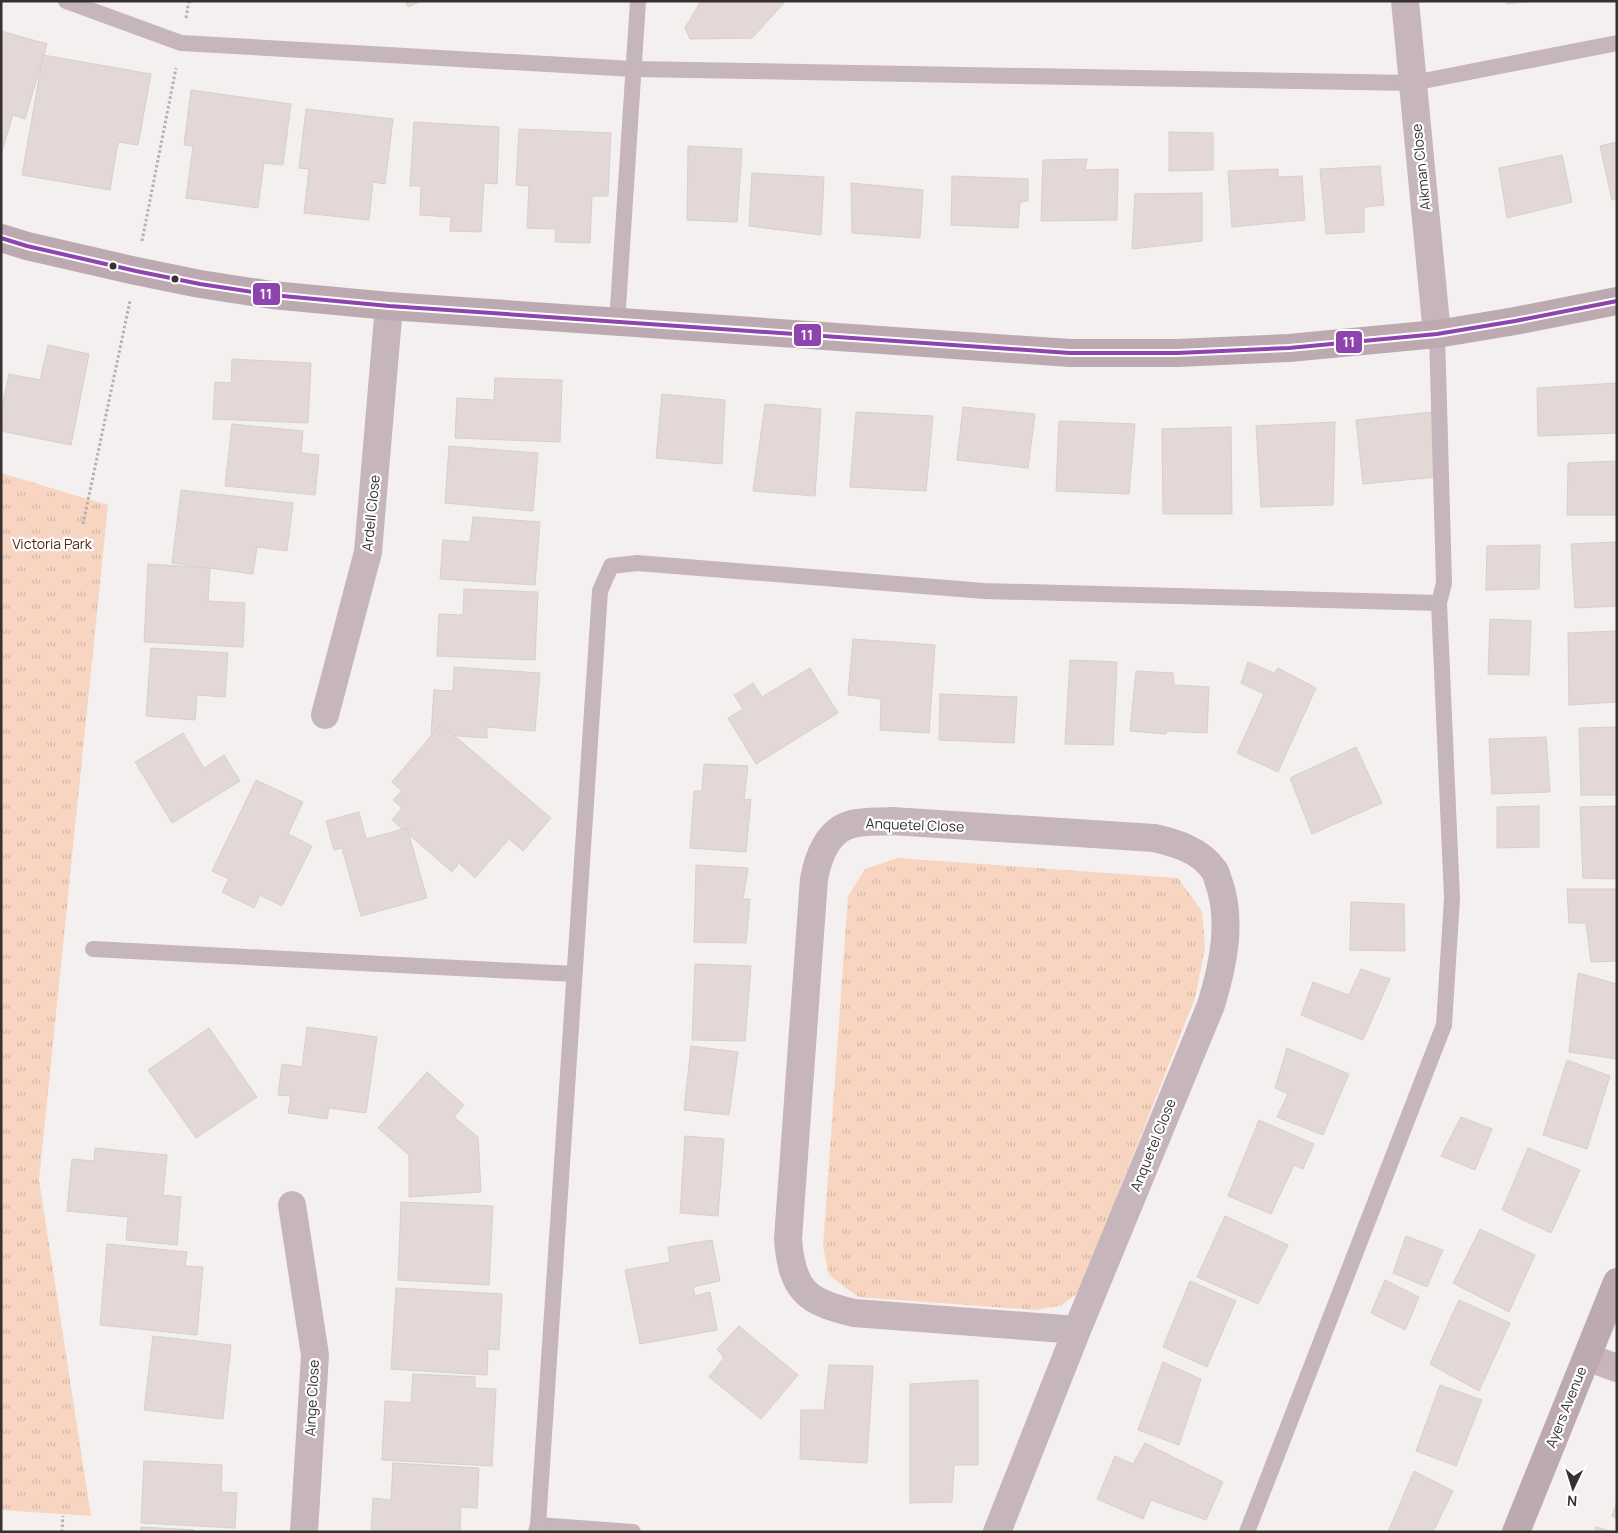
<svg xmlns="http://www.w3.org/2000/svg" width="1618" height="1533" font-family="Manrope,sans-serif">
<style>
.park{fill:url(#park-tufts)}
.building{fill:#e3d8d6;stroke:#d4d0d0}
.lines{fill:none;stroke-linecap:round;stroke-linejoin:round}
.path{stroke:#b8adb0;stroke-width:3;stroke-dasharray:2.5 2.5;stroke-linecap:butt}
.lane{stroke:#c6b5bb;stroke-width:16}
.street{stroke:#c6b5bb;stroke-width:28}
.secondary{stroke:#bda9b0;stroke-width:28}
.bus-1-casing{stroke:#fefefe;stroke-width:8}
.bus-1{stroke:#8e44ad;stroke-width:4}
.bus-dot{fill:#353131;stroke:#fefefe;stroke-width:2}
.labels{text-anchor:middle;stroke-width:4.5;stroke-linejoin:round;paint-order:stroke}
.street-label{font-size:14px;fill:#353131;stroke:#fefefe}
.park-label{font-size:14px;fill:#50290b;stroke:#fefefe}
.line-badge{stroke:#fefefe;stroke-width:2}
.badge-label{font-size:14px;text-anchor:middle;font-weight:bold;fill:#fff}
</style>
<defs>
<pattern id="park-tufts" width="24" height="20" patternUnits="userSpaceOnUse" patternTransform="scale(1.25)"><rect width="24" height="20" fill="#f7d5c1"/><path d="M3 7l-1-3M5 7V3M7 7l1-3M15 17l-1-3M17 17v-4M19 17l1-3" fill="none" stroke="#d4b7a6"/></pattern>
</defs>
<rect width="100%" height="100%" fill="#f5f0f0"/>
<g class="park">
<path d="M1,473l107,32 -69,675 52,336 -90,-6z"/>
<path d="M897,858l281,20 24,33 3,37 -10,50 -115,293 -18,14 -26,5 -178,-13 -29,-22 -6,-28 25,-351 17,-27z"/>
</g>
<g class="building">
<path d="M406,1h15l-13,6z"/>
<path d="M701,1h80l3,2 -32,35 -62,1 -5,-11z"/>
<path d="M1507,1h26l-26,3z"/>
<path d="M1,31l46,13 -22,75 -12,-4 -12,39z"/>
<path d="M43,55l108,19 -13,71 -20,-3 -8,48 -88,-15z"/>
<path d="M191,90l100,14 -8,61 -19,-2 -6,45 -72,-10 7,-52 -9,-1z"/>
<path d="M306,109l87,10 -8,65 -12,-2 -4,38 -65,-7 5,-44 -10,-1z"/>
<path d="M414,122l85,5 -2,57 -13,-1 -3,49 -31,-1 1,-14 -31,-2 1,-29h-11z"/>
<path d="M519,129l92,4 -3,63h-16l-2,47 -35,-1 1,-13 -29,-1 2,-42 -13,-1z"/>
<path d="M1169,132l44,1v37l-44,1z"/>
<path d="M1617,142v56l-5,2 -12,-54z"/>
<path d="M688,146l54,3 -5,73 -50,-2z"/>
<path d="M1562,155l10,47 -65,16 -8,-50z"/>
<path d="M1087,159l-2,11 33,-1 -1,51 -76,1 2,-61z"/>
<path d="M1380,166l4,39 -20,2v25l-38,2 -6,-65z"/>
<path d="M1278,169v8l24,-1 3,44 -73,7 -4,-56z"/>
<path d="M752,173l72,4 -3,58 -72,-9z"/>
<path d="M952,176l76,3v22l-8,1 -2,26 -67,-3z"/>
<path d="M851,183l72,7 -3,48 -68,-5z"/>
<path d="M1202,193v48l-70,8 3,-55z"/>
<path d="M48,345l41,9 -18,91 -70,-14v-19l8,-38 31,6z"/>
<path d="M232,359l79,4 -3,60 -95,-4 2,-37 16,1z"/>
<path d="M495,378l67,2 -2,62 -105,-4 2,-40 37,2z"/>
<path d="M1617,383v50l-79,3 -1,-48z"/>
<path d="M662,394l63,6 -3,64 -66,-6z"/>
<path d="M765,404l56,5 -6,87 -62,-5z"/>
<path d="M963,407l72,7 -7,54 -71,-8z"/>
<path d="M856,412l77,4 -7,75 -76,-4z"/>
<path d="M1432,412l5,65 -74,7 -7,-64z"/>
<path d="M1059,421l76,3 -6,70 -73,-3z"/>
<path d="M1335,422l-2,83 -72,2 -5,-81z"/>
<path d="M232,424l71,7 -2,22 18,2 -4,40 -90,-9z"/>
<path d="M1231,427l1,87h-69l-1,-85z"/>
<path d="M449,446l89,7 -5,58 -88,-8z"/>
<path d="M1617,461l-1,54h-49l1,-52z"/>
<path d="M181,490l112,13 -6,48 -30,-4 -4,27 -81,-11z"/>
<path d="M473,517l67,5 -5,63 -95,-6 3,-39 27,2z"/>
<path d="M1617,542v64l-42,2 -4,-64z"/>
<path d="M1540,545l-1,44 -53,1 1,-44z"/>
<path d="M148,564l62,4 -2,33 37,2 -2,44 -99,-5z"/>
<path d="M464,589l74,3 -3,68 -98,-4 2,-42 24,1z"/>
<path d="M1490,619l41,2 -2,54 -41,-1z"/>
<path d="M1617,631v71l-48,3 -1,-72z"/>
<path d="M853,639l82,6 -6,88 -49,-3 1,-31 -33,-4z"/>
<path d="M151,648l77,5 -3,44 -28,-2 -2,25 -49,-4z"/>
<path d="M1070,660l47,2 -4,83 -48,-1z"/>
<path d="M1248,662l26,11 4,-5 38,20 -38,84 -41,-19 27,-59 -23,-11z"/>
<path d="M454,667l86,6 -5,58 -48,-4v11l-56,-4 3,-44 19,1z"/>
<path d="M810,668l28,45 -82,51 -28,-46 15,-9 -9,-14 19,-12 9,14z"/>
<path d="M1136,671l37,2 1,12 35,2 -2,46 -40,-2 -1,3 -36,-3z"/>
<path d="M940,694l77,3 -3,46 -75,-3z"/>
<path d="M441,724l110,94 -28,33 -14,-12 -34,39 -16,-15 -7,9 -60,-52 10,-12 -9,-8 9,-9 -10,-9z"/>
<path d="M1617,727v68h-36l-2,-67z"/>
<path d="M183,733l21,35 20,-13 16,26 -68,42 -37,-61z"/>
<path d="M1546,737l4,55 -58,2 -3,-55z"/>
<path d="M1356,747l26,56 -70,31 -22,-56z"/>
<path d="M704,764l44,2 -4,34 7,-1 -5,53 -56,-4 4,-57h8z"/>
<path d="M256,780l47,22 -15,32 24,12 -30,60 -22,-11 -6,13 -32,-16 7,-13 -17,-8z"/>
<path d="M1539,806v41l-42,1v-41z"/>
<path d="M1617,806v73l-34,-1 -3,-71z"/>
<path d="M359,812l7,27 41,-11 20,70 -66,18 -19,-68 -8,2 -8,-29z"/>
<path d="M696,865l52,3 -5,31h7l-4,44 -52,-1z"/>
<path d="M1567,889h50v72l-26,1 -5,-39h-17z"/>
<path d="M1351,902l53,2 1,47 -55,-1z"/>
<path d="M695,964l56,2 -6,75 -53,-1z"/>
<path d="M1361,969l29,10 -27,61 -62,-25 12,-33 36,13z"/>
<path d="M1578,973l39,11v75l-48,-7z"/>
<path d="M307,1027l70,10 -11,76 -37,-5 -2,11 -39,-6 3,-17 -13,-1 4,-31 20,3z"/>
<path d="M209,1028l48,69 -61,41 -48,-68z"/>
<path d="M691,1046l47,6 -9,63 -45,-5z"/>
<path d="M1287,1048l62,26 -26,61 -46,-18 11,-23 -13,-6z"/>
<path d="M1567,1060l43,16 -23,73 -44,-14z"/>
<path d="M427,1072l37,33 -10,12 24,20 3,55 -72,5v-42l-31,-27z"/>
<path d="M1461,1117l31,12 -17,41 -34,-14z"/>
<path d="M1259,1120l55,24 -11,25 -9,-4 -23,49 -43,-18z"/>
<path d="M685,1136l39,3 -6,77 -38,-3z"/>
<path d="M95,1148l72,7 -4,40 18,2 -4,48 -51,-5 2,-23 -61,-6 5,-52 22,2z"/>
<path d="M1528,1148l52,22 -29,63 -49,-23z"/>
<path d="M401,1202l92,4 -4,79 -91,-5z"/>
<path d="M1225,1216l63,29 -30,59 -61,-27z"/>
<path d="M1480,1229l55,26 -26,57 -56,-29z"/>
<path d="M1406,1236l37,14 -16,37 -34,-14z"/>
<path d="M712,1240l8,41 -27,6 2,9 15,-4 7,38 -77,14 -15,-74 45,-8 -2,-15z"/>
<path d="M107,1244l80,8 -2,14 18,1 -6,68 -97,-10z"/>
<path d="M1385,1280l34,17 -14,33 -34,-17z"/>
<path d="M1190,1281l46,20 -29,66 -44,-20z"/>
<path d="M396,1288l106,6 -3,56 -11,-1 -1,26 -96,-6z"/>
<path d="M1459,1300l51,23 -31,68 -49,-27z"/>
<path d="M739,1326l59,49 -37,44 -52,-42 15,-19 -7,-9z"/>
<path d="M153,1336l78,9 -8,74 -79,-9z"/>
<path d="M1163,1362l38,17 -22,66 -41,-15z"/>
<path d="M829,1365l44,1 -6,97 -67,-4 1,-49h23z"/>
<path d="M413,1374l62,3v11l21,1 -4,77 -110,-6 3,-59 26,2z"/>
<path d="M978,1380v85h-24l-2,37 -42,1v-119z"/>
<path d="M1440,1385l42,15 -26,66 -40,-15z"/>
<path d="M1145,1443l78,39 -17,38 -55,-20 -8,19 -46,-20 18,-43 18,8z"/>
<path d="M144,1461l78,4 -1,27 16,1 -2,35 -94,-5z"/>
<path d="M393,1463l86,5 -2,40 -16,-1 -1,25h-89l2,-34 18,2z"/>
<path d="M1414,1471l39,20 -20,41h-45z"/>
<path d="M1617,1502v16l-5,-2z"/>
<path d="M141,1527l53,3v2h-53z"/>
<path d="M1596,1527l17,5h-18z"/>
</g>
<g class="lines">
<g class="path">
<path d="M186,18l3,-17"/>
<path d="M142,241l34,-173"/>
<path d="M83,524l47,-223"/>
<path d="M62,1532l1,-16"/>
</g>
<g class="lane">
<path d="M66,1l115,42 452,26 780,14 204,-40"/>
<path d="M617,323l21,-322"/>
<path d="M93,949l481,25"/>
<path d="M538,1525l95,7"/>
<path d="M536,1532l2,-7 62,-934 11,-25 26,-3 347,28 455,12"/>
<path d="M1247,1532l197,-507 8,-127 -13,-295 5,-20 -7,-249"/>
</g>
<g class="street">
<path d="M1405,1l32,333"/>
<path d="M325,715l43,-163 21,-246"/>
<path d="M292,1205l23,150 -11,177"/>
<path d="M1587,1357l30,11"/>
<path d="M997,1532l80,-202 134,-325c12,-39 22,-85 7,-125 -1,-3 -2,-8 -4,-10 -14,-20 -38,-27 -60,-32l-262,-17c-13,1 -27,0 -40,3 -24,6 -34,33 -38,55l-26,360c4,51 18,63 66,74l223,17"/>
</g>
<g class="secondary">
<path d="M1,238l26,8 109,25 64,13 72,11 117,11 681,47h107l112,-5 148,-14 78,-13 102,-20"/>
<path d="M1516,1532l101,-250"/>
</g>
<g class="bus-1-casing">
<path id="bus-1" d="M1,238l26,8 109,25 64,13 72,11 117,11 681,47h107l112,-5 148,-14 78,-13 102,-20"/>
</g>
<use href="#bus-1" class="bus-1"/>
</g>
<g class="bus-dot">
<circle cx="113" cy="266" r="4.5"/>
<circle cx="175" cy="279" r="4.5"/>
</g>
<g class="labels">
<g class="street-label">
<text transform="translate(1421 167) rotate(-96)" y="5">Aikman Close</text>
<text transform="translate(371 513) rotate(-84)" y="5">Ardell Close</text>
<text transform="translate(915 825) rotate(2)" y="5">Anquetel Close</text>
<text transform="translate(1153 1145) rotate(-68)" y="5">Anquetel Close</text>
<text transform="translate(312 1398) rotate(-87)" y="5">Ainge Close</text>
<text transform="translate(1566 1407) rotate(-68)" y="5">Ayers Avenue</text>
</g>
<g class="park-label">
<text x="52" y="549">Victoria Park</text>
</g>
</g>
<g class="line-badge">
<rect x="252" y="282" width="29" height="24" rx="5" fill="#8e44ad"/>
<rect x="793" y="323" width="29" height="24" rx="5" fill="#8e44ad"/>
<rect x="1335" y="330" width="28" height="24" rx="5" fill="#8e44ad"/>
</g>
<g class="badge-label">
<text x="266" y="299">11</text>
<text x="807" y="340">11</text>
<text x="1349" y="347">11</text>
</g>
<rect width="1618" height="1533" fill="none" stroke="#353131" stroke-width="5"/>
<g transform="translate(1573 1488) rotate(184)" stroke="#fefefe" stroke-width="4" paint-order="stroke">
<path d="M0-4L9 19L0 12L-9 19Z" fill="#353131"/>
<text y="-8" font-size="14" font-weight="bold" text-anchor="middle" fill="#353131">N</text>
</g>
</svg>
